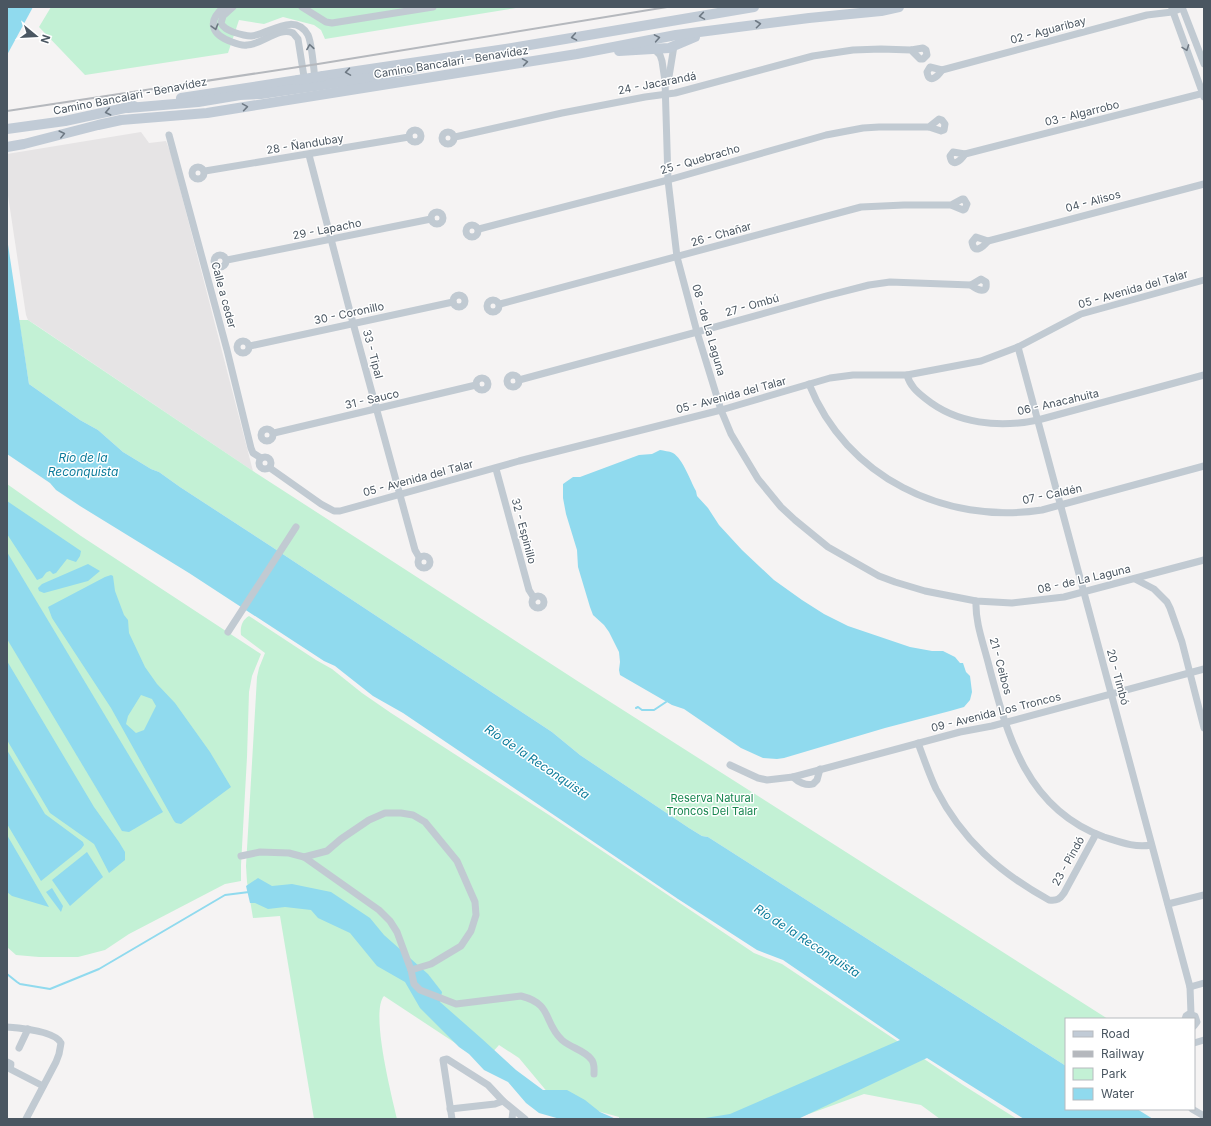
<svg xmlns="http://www.w3.org/2000/svg" width="1211" height="1126" font-family="Inter,sans-serif">
<style>
.education{fill:#e6e4e5}
.green{fill:#c3f1d5}
.water{fill:#90daee;fill-rule:evenodd}
.lines{fill:none;stroke-linecap:round;stroke-linejoin:round}
.stream{stroke:#90daee;stroke-width:2}
.street{stroke:#c1cad2;stroke-width:7}
.secondary{stroke:#c1cbd6;stroke-width:10}
.rail{stroke:#b5b8bd;stroke-width:2}
.secondary-bridge{stroke:#c1cbd6;stroke-width:10}
.oneway{stroke:#6e7984}
.oneway2{stroke:#6e7983}
.labels{text-anchor:middle;stroke-width:3;stroke-linejoin:round;paint-order:stroke}
.street-label{font-size:11px;fill:#4a5661;stroke:#fff}
.park-label{font-size:11px;fill:#17864f;stroke:#fff}
.water-label{font-size:12px;font-style:italic;fill:#0c7c9b;stroke:#fff}
</style>
<rect width="100%" height="100%" fill="#f5f3f3"/>
<path class="education" d="M141,132l8,11 17,-2 5,13 82,317 -217,-146 -8,-5 -2,-5 -19,-126v-21l1,-1 -1,-13z"/>
<g class="green">
<path d="M51,7h471l-197,32 -4,-9 -7,-5 -31,-8 -19,7 -25,-4 -11,33 -143,22 -46,-48z"/>
<path d="M19,320h9l225,151 326,211 529,337h-42v47l-358,-229 -6,-1 -13,-8 -109,-73 -28,-23 -283,-187 -89,-58 -21,-15 -8,-3 -28,-17 -25,-22 -18,-10 -51,-36z"/>
<path d="M7,484l74,52 180,118 -9,22 -3,16 -2,65 -6,108v16l-16,3 -96,50 -24,16 -27,7h-39l-23,-2 -9,-8z"/>
<path d="M249,616l67,44 16,9 30,24 29,20 158,102 205,138 28,11 181,121 54,34h-77l-19,-14 -57,-11 -69,25h-176v-2l-29,-8 -41,-15 -30,-36 -20,-13 -15,17 -100,-66c-14,16 8,101 13,123h-83l-34,-203 -27,2 -6,-36 -1,-16 11,-189 2,-9 6,-15 -24,-18c-1,-8 1,-15 8,-19z"/>
</g>
<g class="water">
<path d="M9,7h24l-26,48v-45z"/>
<path d="M7,238l22,146 51,36 18,10 25,22 28,17 8,3 21,15 89,58 283,187 28,23 109,73 13,8 6,1 358,229v43h71l16,10h-129l-97,-61 -129,61h-99l31,-5 170,-74 -117,-80 -26,-10 -79,-51 -275,-186 -30,-17 -38,-30 -11,-5 -135,-88 -109,-67 -24,-16 -6,-7 -43,-29z"/>
<path d="M660,450c4,1 9,1 13,3 10,6 17,27 23,38l1,5 11,12 11,17 23,25 32,30 28,20 22,14 24,12 62,21 22,4h11l12,6 5,6h3l3,9 4,4 2,16 -2,8 -6,7 -14,4 -65,17 -101,30 -7,1 -14,-1 -22,-10 -57,-39 -12,-4 -52,-30 -1,-5 1,-8 -1,-10 -10,-20 -5,-7 -11,-10 -3,-8 -12,-40 -1,-17 -11,-36 -3,-16v-14l10,-7h7l59,-22 13,-1z"/>
<path d="M7,501l74,50 -1,5 -4,6 -9,-3 -11,14 -3,1 -3,-3c-5,1 -5,4 -8,7l-5,2 -30,-46z"/>
<path d="M7,552l156,260 -34,20 -7,-1 -115,-192z"/>
<path d="M88,564l12,7 -12,10 -44,12 -5,-2 -1,-3 4,-4z"/>
<path d="M111,575l2,1 2,15 9,24 4,5 1,13 16,34 12,17 18,19 35,49 21,35 -50,37 -5,-1 -2,-2 -63,-113 -59,-90 -4,-11 57,-30zM141,695l11,4 4,7 -12,24 -8,3 -10,-9 2,-8z"/>
<path d="M7,661l87,146 25,35 6,10v8l-16,13 -15,-29 -44,-31 -43,-73z"/>
<path d="M7,750l38,64 38,28 1,3 -3,4 -40,32 -34,-57z"/>
<path d="M7,835l42,72 -37,-11 -5,-4z"/>
<path d="M87,852l16,25 -33,29 -18,-26z"/>
<path d="M258,878l14,8 20,-2 39,8 39,26 14,17 44,39 14,18 -2,10 41,36 35,32 27,20h24l18,10 15,12 16,7h-56l-21,-6 -13,-10 -18,-21 -24,-12 -15,-16 -10,-7 -39,-39 -15,-26 -28,-16 -27,-33 -32,-15 -7,-8 -26,-3 -17,2 -13,-6h-5l-4,-17z"/>
<path d="M52,888l11,18 -2,6 -15,-20z"/>
</g>
<g class="lines">
<g class="stream">
<path d="M636,708l2,-1 4,3h12l12,-8"/>
<path d="M7,974l10,8 3,2 30,5 49,-20 126,-74 24,-3"/>
</g>
<g class="street">
<path d="M224,7c-18,15 -12,28 8,35 5,2 10,4 15,3 15,0 32,-19 46,-12l5,6 7,44"/>
<path d="M233,7l-10,9 -2,7c2,5 7,7 12,9 6,2 12,4 18,4 17,-1 43,-25 57,-1 4,9 6,35 7,46"/>
<path d="M302,7l24,15 6,1 101,-16"/>
<path d="M1182,7l22,57"/>
<path d="M1172,9l32,88"/>
<path d="M653,48l7,7 2,6 3,20 3,99 9,77 20,75 24,78 10,24 27,45 23,28 14,13 33,27 51,29 16,6 30,9 51,10 36,2 52,-6 140,-37"/>
<path d="M930,67l12,3c-4,6 -13,15 -15,2z"/>
<path d="M942,70l205,-55 25,-3 10,-4"/>
<path d="M668,83l6,-37"/>
<circle cx="415" cy="136" r="6"/>
<circle cx="448" cy="138" r="6"/>
<path d="M169,135l58,215 24,98 2,5 8,5"/>
<path d="M455,137l107,-24 83,-16 30,-4 138,-37 40,-6 28,-1 30,1 12,-2 3,2 1,5 -4,4h-3l-9,-9"/>
<path d="M953,152l12,2c-4,6 -13,15 -15,2z"/>
<path d="M965,154l239,-61"/>
<path d="M309,155l44,168 62,227 4,7"/>
<circle cx="198" cy="173" r="6"/>
<path d="M205,171l204,-34"/>
<circle cx="437" cy="218" r="6"/>
<circle cx="472" cy="231" r="6"/>
<path d="M479,229l189,-49 158,-45 37,-7 16,-1h50l12,4 3,-1 1,-6 -3,-4 -3,-1 -10,8"/>
<path d="M976,237l12,4c-5,6 -14,14 -16,1z"/>
<path d="M988,241l216,-57"/>
<circle cx="220" cy="261" r="6"/>
<path d="M227,260l204,-41"/>
<path d="M981,279l5,3c2,13 -9,8 -15,3z"/>
<circle cx="459" cy="301" r="6"/>
<circle cx="493" cy="306" r="6"/>
<path d="M500,304l361,-97 43,-2h47l12,5 2,-1 2,-5 -3,-5h-2l-11,6"/>
<circle cx="243" cy="347" r="6"/>
<path d="M250,346l203,-44"/>
<path d="M1018,347l172,640 1,27"/>
<circle cx="513" cy="381" r="6"/>
<path d="M907,375c3,11 10,17 19,24 31,25 73,29 112,21l166,-45"/>
<circle cx="482" cy="384" r="6"/>
<path d="M519,380l178,-48 129,-36 43,-11 21,-3 81,3"/>
<path d="M809,384c37,93 136,141 233,126l162,-44"/>
<circle cx="267" cy="435" r="6"/>
<path d="M274,433l202,-48"/>
<circle cx="265" cy="463" r="6"/>
<path d="M270,468l51,36 13,7h6l179,-50 202,-51 109,-32 23,-3h54l74,-14 37,-14 63,-33 123,-34"/>
<path d="M496,469l33,121 5,8"/>
<circle cx="424" cy="562" r="6"/>
<path d="M1135,579l19,10 13,13 3,6 12,34 22,86"/>
<circle cx="538" cy="602" r="6"/>
<path d="M976,601c-1,22 8,44 13,65 19,72 38,143 115,171 16,5 31,11 47,8"/>
<path d="M228,632l68,-105"/>
<path d="M918,743c6,16 11,31 18,46 26,51 64,84 113,111 8,1 11,-1 15,-7l32,-59"/>
<path d="M730,765l28,13 9,2 26,-3c5,5 13,9 20,7l4,-4 3,-11"/>
<path d="M793,777l167,-45 32,-6 212,-57"/>
<path d="M241,856l19,-4 29,1 15,4 75,53 11,11 7,11 14,38 3,14 6,6 36,14 65,-8c32,8 22,26 41,44 9,8 22,10 29,19 4,4 3,10 3,15"/>
<path d="M304,857l23,-6 14,-12 28,-19 16,-7h16l12,2 12,7 32,39 18,41 1,13 -5,16 -10,15 -30,18 -20,6"/>
<path d="M1168,904l36,-9"/>
<path d="M1190,987l14,-4"/>
<path d="M1185,1019l1,-3 3,-2 6,2 2,6 -3,4"/>
<path d="M7,1027c13,1 48,4 54,16l-2,11 -3,8 -30,57"/>
<path d="M1194,1043l10,-3"/>
<path d="M19,1048l9,-19"/>
<path d="M7,1062l4,2 -1,5 33,17"/>
<path d="M450,1109l45,-5 8,-3"/>
<path d="M1192,1109l12,7"/>
<path d="M452,1119l-9,-59 4,-1 41,26 15,16 22,18"/>
<path d="M512,1119l1,-8"/>
</g>
<g class="secondary">
<path d="M619,51l50,-3 26,-11"/>
<path d="M323,76l189,-28 242,-41"/>
<path d="M181,98l117,-18"/>
<path d="M128,108l70,-6 42,-7 21,-1 115,-17 45,-10"/>
<path d="M7,129l58,-8 69,-15"/>
<path d="M7,147l17,-3 74,-19 23,-5 86,-7 370,-59 99,-19 133,-17 72,-7 18,-4"/>
</g>
<path class="rail" d="M7,111l311,-47 349,-57"/>
<path class="secondary-bridge" d="M298,80l25,-4"/>
</g>
<defs><path id="oneway-chevron" d="M-2-3.5L2.5 0L-2 3.5" fill="none" stroke-width="1.6" stroke-linecap="round" stroke-linejoin="round"/></defs>
<g class="oneway">
<use href="#oneway-chevron" transform="translate(702 16) rotate(171)"/>
<use href="#oneway-chevron" transform="translate(758 24) rotate(-7)"/>
<use href="#oneway-chevron" transform="translate(574 37) rotate(170)"/>
<use href="#oneway-chevron" transform="translate(657 38) rotate(-10)"/>
<use href="#oneway-chevron" transform="translate(525 62) rotate(-9)"/>
<use href="#oneway-chevron" transform="translate(348 72) rotate(171)"/>
<use href="#oneway-chevron" transform="translate(245 107) rotate(-9)"/>
<use href="#oneway-chevron" transform="translate(108 112) rotate(167)"/>
<use href="#oneway-chevron" transform="translate(62 134) rotate(-14)"/>
</g>
<g class="oneway2">
<use href="#oneway-chevron" transform="translate(215 27) rotate(74)"/>
<use href="#oneway-chevron" transform="translate(310 47) rotate(-99)"/>
<use href="#oneway-chevron" transform="translate(1186 48) rotate(70)"/>
</g>
<g class="labels">
<g class="street-label">
<text transform="translate(1048 30) rotate(-15)" y="4">02 - Aguaribay</text>
<text transform="translate(451 62) rotate(-9)" y="4">Camino Bancalari - Benavídez</text>
<text transform="translate(657 83) rotate(-11)" y="4">24 - Jacarandá</text>
<text transform="translate(130 96) rotate(-11)" y="4">Camino Bancalari - Benavídez</text>
<text transform="translate(1082 113) rotate(-14)" y="4">03 - Algarrobo</text>
<text transform="translate(305 144) rotate(-9)" y="4">28 - Ñandubay</text>
<text transform="translate(700 159) rotate(-16)" y="4">25 - Quebracho</text>
<text transform="translate(1093 201) rotate(-15)" y="4">04 - Alisos</text>
<text transform="translate(327 229) rotate(-11)" y="4">29 - Lapacho</text>
<text transform="translate(721 234) rotate(-16)" y="4">26 - Chañar</text>
<text transform="translate(1133 289) rotate(-16)" y="4">05 - Avenida del Talar</text>
<text transform="translate(224 295) rotate(75)" y="4">Calle a ceder</text>
<text transform="translate(752 305) rotate(-16)" y="4">27 - Ombú</text>
<text transform="translate(349 313) rotate(-12)" y="4">30 - Coronillo</text>
<text transform="translate(709 330) rotate(74)" y="4">08 - de La Laguna</text>
<text transform="translate(373 354) rotate(75)" y="4">33 - Tipal</text>
<text transform="translate(731 395) rotate(-15)" y="4">05 - Avenida del Talar</text>
<text transform="translate(372 399) rotate(-13)" y="4">31 - Sauco</text>
<text transform="translate(1058 402) rotate(-13)" y="4">06 - Anacahuita</text>
<text transform="translate(418 478) rotate(-15)" y="4">05 - Avenida del Talar</text>
<text transform="translate(1052 494) rotate(-12)" y="4">07 - Caldén</text>
<text transform="translate(524 531) rotate(75)" y="4">32 - Espinillo</text>
<text transform="translate(1084 579) rotate(-13)" y="4">08 - de La Laguna</text>
<text transform="translate(1001 666) rotate(75)" y="4">21 - Ceibos</text>
<text transform="translate(1118 677) rotate(75)" y="4">20 - Timbó</text>
<text transform="translate(996 712) rotate(-14)" y="4">09 - Avenida Los Troncos</text>
<text transform="translate(1068 861) rotate(-61)" y="4">23 - Pindó</text>
</g>
<g class="park-label">
<text x="712" y="802">Reserva Natural<tspan x="712" dy="13">Troncos Del Talar</tspan></text>
</g>
<g class="water-label">
<text x="83" y="462">Río de la<tspan x="83" dy="14">Reconquista</tspan></text>
<text transform="translate(537 762) rotate(34)" y="4">Río de la Reconquista</text>
<text transform="translate(807 941) rotate(33)" y="4">Río de la Reconquista</text>
</g>
</g>
<rect width="1211" height="1126" fill="none" stroke="#4a5661" stroke-width="16"/>
<rect x="1065" y="1018" width="130" height="92" fill="#ffffff" stroke="#b7bbc0"/>
<rect x="1073" y="1031" width="20" height="6" fill="#c1cbd6" stroke="#b7bbc0"/>
<text x="1101" y="1038" font-size="12" fill="#4a5661">Road</text>
<rect x="1073" y="1051" width="20" height="6" fill="#b5b8bd" stroke="#b7bbc0"/>
<text x="1101" y="1058" font-size="12" fill="#4a5661">Railway</text>
<rect x="1073" y="1068" width="20" height="12" fill="#c3f1d5" stroke="#b7bbc0"/>
<text x="1101" y="1078" font-size="12" fill="#4a5661">Park</text>
<rect x="1073" y="1088" width="20" height="12" fill="#90daee" stroke="#b7bbc0"/>
<text x="1101" y="1098" font-size="12" fill="#4a5661">Water</text>
<g transform="translate(36 36) rotate(108)" stroke="#ffffff" stroke-width="3" paint-order="stroke">
<path d="M0-3L7 15L0 10L-7 15Z" fill="#4a5661"/>
<text y="-6" font-size="11" font-weight="bold" text-anchor="middle" fill="#4a5661">N</text>
</g>
</svg>
